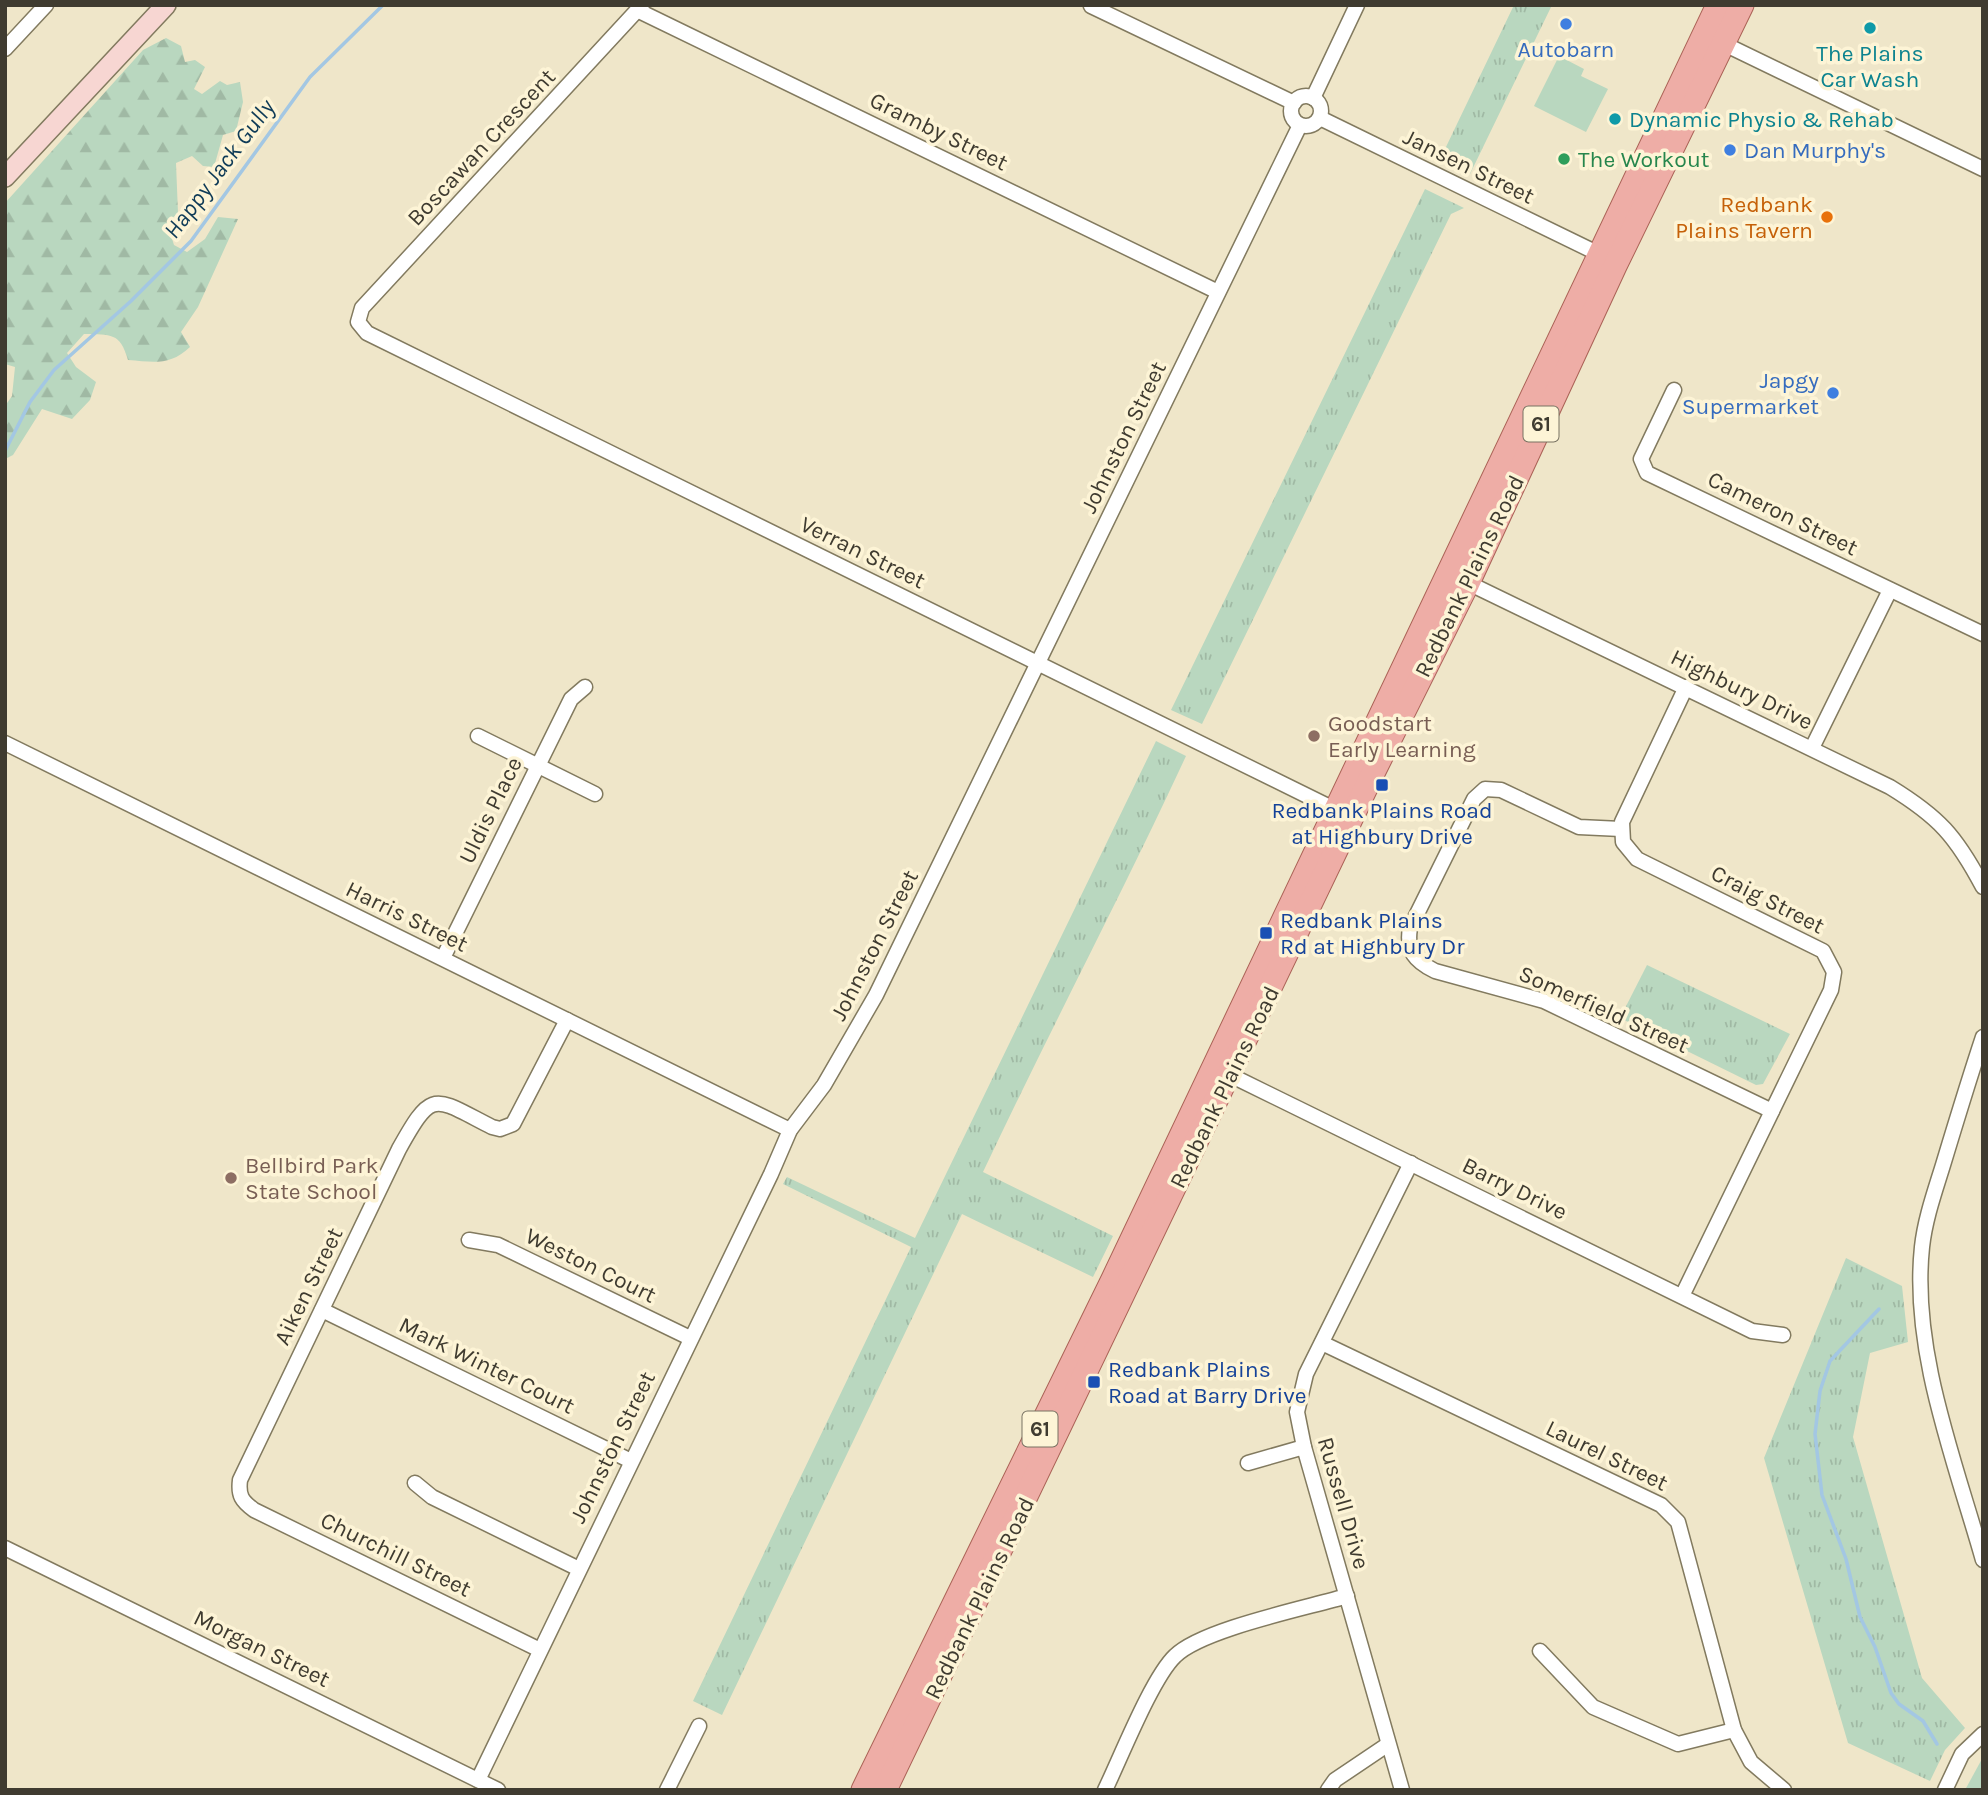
<svg xmlns="http://www.w3.org/2000/svg" width="1988" height="1795" font-family="Karla,sans-serif">
<style>
.forest{fill:url(#forest-firs)}
.park{fill:url(#park-tufts)}
.garden{fill:#b9d7bf}
.lines{fill:none;stroke-linecap:round;stroke-linejoin:round}
.stream{stroke:#a3c7e3;stroke-width:3.5}
.street-casing{stroke:#827a5f;stroke-width:17}
.secondary-casing{stroke:#827a5f;stroke-width:22}
.primary-casing{stroke:#aa6256;stroke-width:25}
.street{stroke:#fff;stroke-width:14}
.secondary{stroke:#f7d6d2;stroke-width:19}
.primary{stroke:#eeada6;stroke-width:23}
.shop-dot{fill:#3f7fe0;stroke:#fdf4d6;stroke-width:2.5}
.culture-dot{fill:#0f9aa8;stroke:#fdf4d6;stroke-width:2.5}
.leisure-dot{fill:#2e9e5b;stroke:#fdf4d6;stroke-width:2.5}
.food-dot{fill:#e8710a;stroke:#fdf4d6;stroke-width:2.5}
.education-dot{fill:#8d6e63;stroke:#fdf4d6;stroke-width:2.5}
.transit-dot{fill:#1a4fb4;stroke:#fdf4d6;stroke-width:2.5}
.labels{text-anchor:middle;stroke-width:7;stroke-linejoin:round;paint-order:stroke}
.shield{fill:#fdf4d6;stroke:#787262;stroke-width:2}
.shield-label{font-size:21px;font-weight:bold;fill:#3f3b30}
.shop-label{font-size:23px;fill:#366cbe;stroke:#fdf4d6}
.culture-label{font-size:23px;fill:#0d838f;stroke:#fdf4d6}
.street-label{font-size:23px;fill:#3f3b30;stroke:#fdf4d6}
.leisure-label{font-size:23px;fill:#27864d;stroke:#fdf4d6;text-anchor:start}
.food-label{font-size:23px;fill:#c56008;stroke:#fdf4d6;text-anchor:end}
.education-label{font-size:23px;fill:#785e54;stroke:#fdf4d6;text-anchor:start}
.transit-label{font-size:23px;fill:#164399;stroke:#fdf4d6;text-anchor:start}
.water-label{font-size:24px;font-style:italic;fill:#0f3b57;stroke:#fdf4d6}
</style>
<defs>
<pattern id="forest-firs" width="22" height="20" patternUnits="userSpaceOnUse" patternTransform="scale(1.75)"><rect width="22" height="20" fill="#b9d7bf"/><path d="M5 1l3.5 6h-7zM16 11l3.5 6h-7z" fill="#a0b9a4"/></pattern>
<pattern id="park-tufts" width="24" height="20" patternUnits="userSpaceOnUse" patternTransform="scale(1.75)"><rect width="24" height="20" fill="#b9d7bf"/><path d="M3 7l-1-3M5 7V3M7 7l1-3M15 17l-1-3M17 17v-4M19 17l1-3" fill="none" stroke="#a0b9a4"/></pattern>
</defs>
<rect width="100%" height="100%" fill="#efe6c9"/>
<path class="forest" d="M166,38l15,8 4,16 10,-2 10,7 -11,22 8,5 18,-13 7,4 13,-3 3,20 -7,29 -13,4 -9,32 -11,-1 -11,-10 -16,7 2,50 -11,10 7,22 13,7 18,-13 13,-22 20,2 -40,88 -17,25 9,15c-20,19 -36,15 -62,13 -8,-28 -17,-25 -44,-26l-17,19 9,14 20,15 -6,18 -18,19 -30,-10 -29,46 -8,4v-53l7,-10 3,-29 -10,-3v-161l138,-153z"/>
<g class="park">
<path d="M1514,5h38l-82,169 -39,-20 14,-5z"/>
<path d="M1425,189l39,19 -13,6 -249,510 -31,-14z"/>
<path d="M1156,741l30,15c-65,140 -137,276 -203,416l130,64 -20,41 -131,-63 -240,501 -29,-14 218,-454 -128,-63 4,-7 128,61z"/>
<path d="M1647,965l143,69 -27,50 -7,1 -136,-67z"/>
<path d="M1846,1258l56,28 6,56 -38,11 -17,84 69,241 43,50 -20,22 -15,31 -82,-38 -84,-285z"/>
<path d="M1983,1757v33h-18z"/>
</g>
<path class="garden" d="M1559,56l25,13 -3,7 27,13 -22,43 -52,-26z"/>
<g class="lines">
<g class="stream">
<path d="M5,451l25,-49 24,-32 77,-69 60,-60 119,-164 73,-72"/>
<path d="M1879,1309l-49,52 -10,30 -5,43 7,61 24,64 14,58 15,30 16,46 8,11 24,17 14,23"/>
</g>
<g class="street-casing">
<g id="street">
<path d="M642,5l-280,303 -4,14 9,11 975,480"/>
<path d="M1091,6l203,97"/>
<path d="M639,11l579,281"/>
<path d="M1718,41l265,128"/>
<path d="M5,49l41,-44"/>
<circle cx="1306" cy="111" r="15"/>
<path d="M1313,98l44,-93"/>
<path d="M1320,118l279,136"/>
<path d="M1674,390l-33,69 6,14 336,161"/>
<path d="M1462,580l428,207c49,30 66,49 93,100"/>
<path d="M478,736l117,58"/>
<path d="M5,743l785,387"/>
<path d="M1812,748l78,-158"/>
<path d="M1621,829l-42,-2 -78,-37 -16,-1 -11,10 -64,129c-4,23 5,33 25,43l109,30 228,110"/>
<path d="M443,958l128,-259 14,-12"/>
<path d="M1983,1037c-14,42 -27,85 -40,128 -8,26 -18,54 -21,82 -11,103 33,214 61,313"/>
<path d="M1230,1075l522,256 31,4"/>
<path d="M469,1240l29,5 192,93"/>
<path d="M1683,1294l148,-304 3,-18 -11,-21 -186,-92 -14,-17 -1,-20 64,-135"/>
<path d="M322,1310l309,151"/>
<path d="M1322,1343l339,162 17,17 56,208 17,32 33,28"/>
<path d="M1248,1463l56,-16"/>
<path d="M415,1483l17,14 147,72"/>
<path d="M5,1548l493,242"/>
<path d="M540,1650l-286,-140c-12,-9 -16,-14 -14,-30l159,-331c34,-61 34,-52 93,-22l8,2 13,-5 54,-104"/>
<path d="M1540,1651l53,56 85,37 56,-14"/>
<path d="M478,1780l293,-606 19,-44 34,-45 52,-90 424,-870"/>
<path d="M667,1790l32,-64"/>
<path d="M1105,1790c16,-33 47,-112 70,-134 27,-27 132,-48 172,-60"/>
<path d="M1328,1790l7,-10 52,-35"/>
<path d="M1402,1790l-98,-343 -7,-35 9,-38 105,-211"/>
<path d="M1945,1790l17,-36 21,-20"/>
</g>
</g>
<g class="secondary-casing">
<path id="secondary" d="M5,177l161,-172"/>
</g>
<g class="primary-casing">
<g id="primary">
<path d="M863,1790l250,-511 605,-1274"/>
<path d="M885,1790l489,-1019 94,-188 147,-317 127,-261"/>
</g>
</g>
<use href="#street" class="street"/>
<use href="#secondary" class="secondary"/>
<use href="#primary" class="primary"/>
</g>
<g class="shop-dot">
<circle cx="1566" cy="24" r="7"/>
<circle cx="1730" cy="150" r="7"/>
<circle cx="1833" cy="393" r="7"/>
</g>
<g class="culture-dot">
<circle cx="1870" cy="28" r="7"/>
<circle cx="1615" cy="119" r="7"/>
</g>
<circle class="leisure-dot" cx="1564" cy="159" r="7"/>
<circle class="food-dot" cx="1827" cy="217" r="7"/>
<g class="education-dot">
<circle cx="1314" cy="736" r="7"/>
<circle cx="231" cy="1178" r="7"/>
</g>
<g class="transit-dot">
<rect x="1375" y="778" width="14" height="14" rx="3.5"/>
<rect x="1259" y="926" width="14" height="14" rx="3.5"/>
<rect x="1087" y="1375" width="14" height="14" rx="3.5"/>
</g>
<g class="labels">
<g class="shield">
<rect x="1523.5" y="406.5" width="35" height="35" rx="5"/>
<rect x="1022.5" y="1411.5" width="35" height="35" rx="5"/>
</g>
<g class="shield-label">
<text x="1541" y="431">61</text>
<text x="1040" y="1436">61</text>
</g>
<g class="shop-label">
<text x="1566" y="57">Autobarn</text>
<text x="1744" y="158" text-anchor="start">Dan Murphy's</text>
<text x="1819" y="388" text-anchor="end">Japgy<tspan x="1819" dy="26">Supermarket</tspan></text>
</g>
<g class="culture-label">
<text x="1870" y="61">The Plains<tspan x="1870" dy="26">Car Wash</tspan></text>
<text x="1629" y="127" text-anchor="start">Dynamic Physio &amp; Rehab</text>
</g>
<g class="street-label">
<text transform="translate(939 131) rotate(26)" y="8">Gramby Street</text>
<text transform="translate(481 147) rotate(-47)" y="8">Boscawan Crescent</text>
<text transform="translate(1469 166) rotate(26)" y="8">Jansen Street</text>
<text transform="translate(1123 437) rotate(-64)" y="8">Johnston Street</text>
<text transform="translate(1783 513) rotate(26)" y="8">Cameron Street</text>
<text transform="translate(863 552) rotate(26)" y="8">Verran Street</text>
<text transform="translate(1469 576) rotate(-64)" y="8">Redbank Plains Road</text>
<text transform="translate(1742 689) rotate(26)" y="8">Highbury Drive</text>
<text transform="translate(490 810) rotate(-64)" y="8">Uldis Place</text>
<text transform="translate(1768 899) rotate(27)" y="8">Craig Street</text>
<text transform="translate(407 916) rotate(26)" y="8">Harris Street</text>
<text transform="translate(874 945) rotate(-63)" y="8">Johnston Street</text>
<text transform="translate(1604 1009) rotate(24)" y="8">Somerfield Street</text>
<text transform="translate(1224 1087) rotate(-64)" y="8">Redbank Plains Road</text>
<text transform="translate(1515 1188) rotate(26)" y="8">Barry Drive</text>
<text transform="translate(591 1265) rotate(26)" y="8">Weston Court</text>
<text transform="translate(308 1286) rotate(-64)" y="8">Aiken Street</text>
<text transform="translate(487 1365) rotate(26)" y="8">Mark Winter Court</text>
<text transform="translate(612 1447) rotate(-64)" y="8">Johnston Street</text>
<text transform="translate(1607 1455) rotate(26)" y="8">Laurel Street</text>
<text transform="translate(1344 1503) rotate(74)" y="8">Russell Drive</text>
<text transform="translate(396 1554) rotate(26)" y="8">Churchill Street</text>
<text transform="translate(979 1598) rotate(-64)" y="8">Redbank Plains Road</text>
<text transform="translate(262 1648) rotate(26)" y="8">Morgan Street</text>
</g>
<g class="leisure-label">
<text x="1578" y="167">The Workout</text>
</g>
<g class="food-label">
<text x="1813" y="212">Redbank<tspan x="1813" dy="26">Plains Tavern</tspan></text>
</g>
<g class="education-label">
<text x="1328" y="731">Goodstart<tspan x="1328" dy="26">Early Learning</tspan></text>
<text x="245" y="1173">Bellbird Park<tspan x="245" dy="26">State School</tspan></text>
</g>
<g class="transit-label">
<text x="1382" y="818" text-anchor="middle">Redbank Plains Road<tspan x="1382" dy="26">at Highbury Drive</tspan></text>
<text x="1280" y="928">Redbank Plains<tspan x="1280" dy="26">Rd at Highbury Dr</tspan></text>
<text x="1108" y="1377">Redbank Plains<tspan x="1108" dy="26">Road at Barry Drive</tspan></text>
</g>
<g class="water-label">
<text transform="translate(219 169) rotate(-53)" y="8">Happy Jack Gully</text>
</g>
</g>
<rect width="1988" height="1795" fill="none" stroke="#3f3b30" stroke-width="14"/>
</svg>
